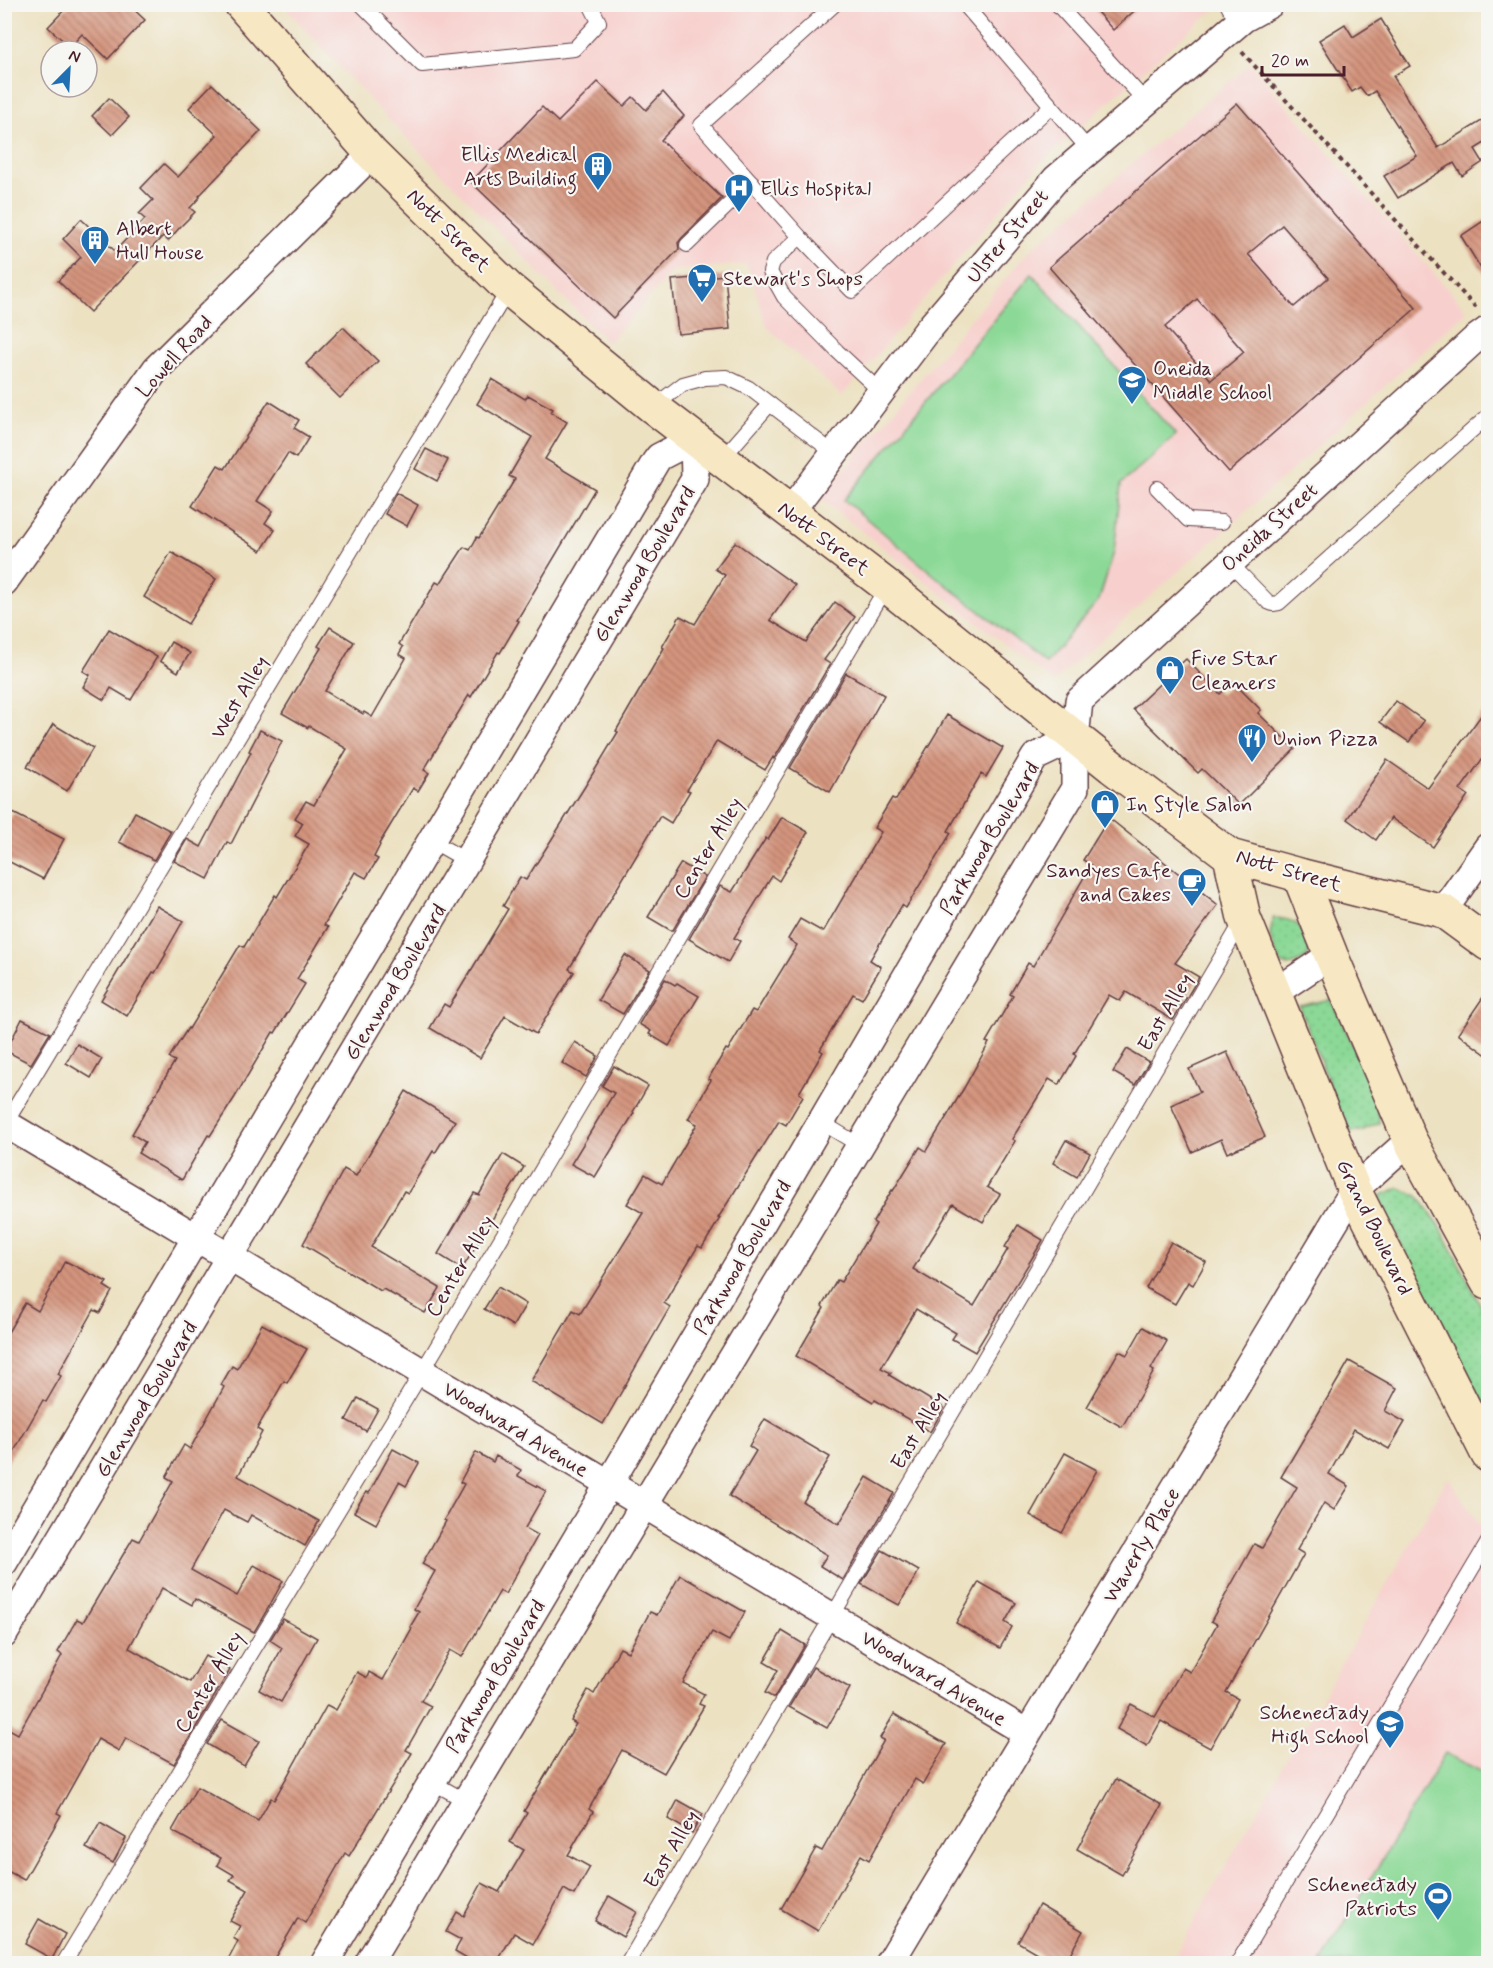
<svg xmlns="http://www.w3.org/2000/svg" width="1493" height="1968" font-family="Mynerve,sans-serif">
<style>
.built{fill:#f7d0cd}
.grass{fill:url(#grass-dots);stroke:#6b7c61;stroke-width:1.5}
.pitch{fill:#8cd997;stroke:#6b7c61;stroke-width:1.5}
.building{fill:url(#building-back-hatch);fill-rule:evenodd}
.lines{fill:none;stroke-linecap:round;stroke-linejoin:round}
.lane-casing{stroke:#623c42;stroke-width:16}
.street-casing{stroke:#623c42;stroke-width:30}
.secondary-casing{stroke:#623c42;stroke-width:36}
.path{stroke:#623c42;stroke-width:4;stroke-dasharray:4.5 4.5;stroke-linecap:butt}
.lane{stroke:#fff;stroke-width:14}
.street{stroke:#fff;stroke-width:27}
.secondary{stroke:#f7e8c3;stroke-width:33}
.labels{text-anchor:middle;stroke-width:4.5;stroke-linejoin:round;paint-order:stroke}
.poi-label{font-size:21px;fill:#4a1f2b;stroke:#f6f6f2;text-anchor:start}
.street-label{font-size:21px;fill:#4a1f2b;stroke:#f6f6f2}
</style>
<defs>
<pattern id="grass-dots" width="8" height="8" patternUnits="userSpaceOnUse" patternTransform="scale(1.5)"><rect width="8" height="8" fill="#8cd997"/><path d="M2 2h.1M6 6h.1" fill="none" stroke="#7aba82" stroke-width="1.8" stroke-linecap="round"/></pattern>
<pattern id="building-back-hatch" width="6" height="6" patternUnits="userSpaceOnUse" patternTransform="scale(1.5)"><rect width="6" height="6" fill="#d4947d"/><path d="M-1 5l2 2M0 0l6 6M5-1l2 2" fill="none" stroke="#ae7867"/></pattern>
</defs>
<rect width="100%" height="100%" fill="#f6f6f2"/>
<filter id="ink" filterUnits="userSpaceOnUse"><feTurbulence type="fractalNoise" baseFrequency=".0167" numOctaves="2"/><feDisplacementMap in="SourceGraphic" scale="12" xChannelSelector="R" yChannelSelector="G"/><feConvolveMatrix kernelMatrix="1 2 1 2 8 2 1 2 1" color-interpolation-filters="sRGB"/></filter>
<filter id="wash" filterUnits="userSpaceOnUse"><feTurbulence type="fractalNoise" baseFrequency=".008" numOctaves="4" result="noise"/><feDisplacementMap in="SourceGraphic" scale="24" xChannelSelector="R" yChannelSelector="G"/><feGaussianBlur stdDeviation="1.35" result="paint"/><feColorMatrix in="noise" values="0 0 0 0 0 0 0 0 0 0 0 0 0 0 0 0 0 1.4 0 .05"/><feComposite in="paint" operator="in"/></filter>
<g filter="url(#wash)">
<rect width="100%" height="100%" fill="#ece1c1"/>
<g class="built">
<path d="M283,5h939l-21,15 -162,144 -197,232 -75,-69 -20,-63 -74,6 -65,73 -216,-220z"/>
<path d="M1250,64l217,247 -227,206 -187,165 -233,-184 209,-247z"/>
<path d="M1448,1477l40,60v426l-318,1z"/>
</g>
<g class="grass">
<path d="M1273,918c23,0 27,8 37,28l-3,12 -19,8 -9,-4 -9,-26z"/>
<path d="M1331,1000l48,99v24l-18,8h-14l-47,-124z"/>
<path d="M1399,1188l19,8 22,30 48,94v103l-102,-210 -6,-17z"/>
</g>
<g class="pitch">
<path d="M1032,274l144,161 -55,49 -7,68 -15,48 -54,63 -111,-88 -90,-75z"/>
<path d="M1445,1753l43,22v188h-167z"/>
</g>
<g id="blocks">
<g class="building">
<path d="M70,4h58l17,16 -37,39 -26,-25 -12,13 -22,-20z"/>
<path d="M1090,4h52l-29,26z"/>
<path d="M1381,19l29,47 -17,10 45,72 50,-31v24l-13,8 8,13 -21,14 -8,-13 -56,35 -14,-22 33,-20 -42,-65 -8,5 -7,-9 -8,5 -33,-52 26,-16 8,13z"/>
<path d="M598,82l26,24 9,-9 13,13 17,-18 21,24 -23,24 61,58 -41,41 -3,4 1,6 -66,69 -142,-136 71,-75 16,15z"/>
<path d="M212,84l49,47 -62,65 1,1 -10,11 5,4 -14,14 -13,15 -5,-5 -73,76 -32,-31 23,-24 -18,-18 18,-20 34,32 30,-32 -6,-5 14,-14 -12,-12 23,-24 14,13 39,-42 -28,-27z"/>
<path d="M109,98l20,19 -17,18 -20,-19z"/>
<path d="M1237,103l179,205 -187,164 -180,-205zM1282,225l46,53 -34,29 -46,-53zM1197,299l47,53 -33,28 -46,-53z"/>
<path d="M1488,218v62l-27,-44z"/>
<path d="M725,275l5,54 -52,5 -6,-54z"/>
<path d="M343,327l35,34 -38,37 -34,-34z"/>
<path d="M492,379l33,20 3,-4 25,14 -2,3 16,10 -22,37 50,30 -78,131 2,1 -19,32 -2,-1 -27,45 -2,-2 -45,75 5,3 -11,18 -5,-3 -34,56 1,1 -6,12 4,2 -12,19 -11,-6 -31,53 4,2 -31,52 8,5 -30,49 -2,-1 -38,65 -25,39 -2,-1 -26,45 -44,-27 7,-11 -13,-8 43,-73 -6,-3 19,-30 1,1 51,-84 4,2 31,-52 2,2 32,-53 -14,-8 8,-13 -8,-5 11,-17 8,4 33,-56 -38,-23 -1,2 -26,-15 39,-65 -3,-2 12,-19 24,15 -29,49 38,23 1,-2 8,5 34,-59 -7,-4 4,-7 -4,-3 37,-62 4,2 24,-37 6,3 7,-13 2,1 36,-59 -6,-3 23,-39 -55,-33z"/>
<path d="M269,401l30,19 -5,8 15,9 -13,21 -8,-5 -31,48 16,10 -8,12 10,7 -14,21 -69,-45 26,-41 7,4z"/>
<path d="M426,449l22,11 -11,21 -22,-12z"/>
<path d="M396,493l22,12 -11,21 -22,-12z"/>
<path d="M735,542l60,43 -25,35 36,22 29,-40 20,15 -31,43 6,4 -56,95 -1,-2 -8,13 -48,-29 -30,49 3,1 -19,32 -11,-7 -91,153 5,3 -38,62 -31,-18 -25,42 -50,-30 14,-24 5,3 29,-48 30,-50 -5,-3 17,-29 6,3 58,-92 34,-56 -2,-1 48,-83 -2,-1 18,-31 15,8 30,-49 -10,-6z"/>
<path d="M171,552l45,27 -28,45 -44,-27z"/>
<path d="M109,629l48,28 -26,43 -20,-12 -7,12 -21,-13 7,-12 -7,-4z"/>
<path d="M171,642l19,11 -12,19 -18,-11z"/>
<path d="M1186,659l34,35 13,-12 28,28 -3,3 37,36 -56,56 -37,-36 -4,4 -65,-64z"/>
<path d="M846,673l38,22 -54,97 -40,-24z"/>
<path d="M1396,701l28,20 -15,21 -29,-20z"/>
<path d="M1488,706v45l-28,39 8,5 -35,52 -42,-29 -15,22 -29,-21 40,-59 41,28z"/>
<path d="M947,715l56,33 -17,29 -5,-3 -33,57 3,2 -45,75 -4,-3 -32,55 11,7 -19,32 -9,-5 -33,56 3,2 -24,41 4,3 -17,29 -7,-4 -61,97h2l-18,30 -4,-2 -34,57 6,4 -67,117 -72,-43 42,-71 7,4 63,-101 -16,-9 18,-30 17,10 35,-60 -9,-5 23,-39 -3,-1 18,-30 2,1 24,-40 4,2 41,-67 -9,-6 12,-20 23,13 58,-100 -7,-4 18,-30 4,2z"/>
<path d="M53,724l40,24 -26,43 -40,-24z"/>
<path d="M260,730l22,11 -15,30 1,1 -37,72 -4,-2 -19,37 -34,-18 13,-22 14,8 50,-95 -2,-1z"/>
<path d="M135,812l36,19 -17,29 -35,-18z"/>
<path d="M13,813l51,26 -21,40 -39,-20v-30z"/>
<path d="M782,817l26,15 -29,49 -7,-5 -38,62 6,3 -12,21 -39,-23 31,-53 12,6 34,-54 2,2z"/>
<path d="M1109,818l109,87 -43,58 24,14 -26,43 -47,-28 -6,9 -11,-6 -35,59 2,2 -17,29 -10,-6 -37,60 3,2 -28,46 13,7 -17,28 -30,-18 -40,65 61,37 34,-57 -3,-2 13,-22 25,15 -68,112 -23,-13 4,-6 -40,-24 -35,59 10,5 -2,2 55,33 -14,24 -55,-32 -2,2 -77,-46 28,-48 -2,-2 15,-26 4,2 35,-58 -3,-2 19,-32 1,1 27,-44 6,4 38,-63 25,-45 -3,-1 27,-46 -3,-2 18,-31 5,3 58,-101 -8,-5z"/>
<path d="M681,863l24,14 -32,53h-3l-22,-13z"/>
<path d="M157,906l26,15 -18,32 1,1 -11,19 -2,-1 -26,44 -26,-16z"/>
<path d="M625,955l25,15 -27,44 -25,-14z"/>
<path d="M665,979l10,6 2,-2 22,13 -30,50 -20,-12 2,-3 -12,-7z"/>
<path d="M1488,990v66l-30,-22z"/>
<path d="M22,1019l28,14 -19,31 -25,-13z"/>
<path d="M575,1042l23,14 -12,21 -24,-14z"/>
<path d="M77,1044l25,15 -11,19 -25,-15z"/>
<path d="M1127,1049l22,13 -14,23 -22,-13z"/>
<path d="M1227,1052l38,85 -38,16 -6,-14 -29,13 -21,-47 29,-13 -11,-23z"/>
<path d="M614,1066l34,20 -15,26 1,1 -39,64 -24,-13 43,-71 -12,-7z"/>
<path d="M406,1091l49,30 -20,32 -2,-2 -25,42 -4,-2 -33,56 69,41 -15,25 -42,-24 -2,2 -78,-47 41,-75 12,7z"/>
<path d="M1066,1140l24,13 -13,24 -24,-14z"/>
<path d="M503,1154l21,13 -62,102 -24,-15 36,-61 5,2z"/>
<path d="M1171,1242l35,20 -13,23 -5,-3 -13,22 -29,-16z"/>
<path d="M65,1261l42,21 -3,4 8,5 -12,22 -6,-3 -36,64 3,2 -15,26 -3,-2 -39,69v-130l21,-36 13,8z"/>
<path d="M498,1287l28,17 -13,22 -29,-17z"/>
<path d="M262,1324l45,25 -20,34 -3,-2 -27,48 5,3 -24,44 81,45 -14,25 -54,-31 -4,7 -23,-12 -33,60 46,26 17,-31 29,16 -16,29 -13,22 -59,-33 -3,6 -30,-17 -33,60 61,34 15,-26 25,14 -56,94 -48,-26 -7,13 -21,-12 -41,74 4,2 -37,65 -20,-11v-143l14,8 44,-79 -4,-3 19,-33 6,3 50,-84 6,3 34,-60 -7,-4 18,-32 6,4 34,-62 -3,-2 11,-19 5,3z"/>
<path d="M1143,1327l24,14 -16,28 3,2 -32,56 -35,-20 32,-56 8,4z"/>
<path d="M1349,1361l48,27 -12,23 20,11 -16,27 -35,-20 -25,45 20,12 -15,24 -10,-7 -27,47 7,4 -78,138 12,7 -28,49 -49,-27 -14,25 -30,-17 14,-25 24,13 28,-49 7,4 27,-48 -6,-3 43,-77 8,4 35,-61 -16,-10z"/>
<path d="M358,1398l20,11 -12,22 -20,-11z"/>
<path d="M765,1419l65,38 -27,45 36,22 28,-47 27,16 -51,87 -23,-14 7,-11 -98,-59 27,-45 -7,-5z"/>
<path d="M393,1449l26,14 -13,23 -7,-4 -23,42 -22,-12 12,-20 3,1z"/>
<path d="M476,1452l17,10 3,-6 25,14 -3,6 28,15 -21,37 13,7 -33,59 -5,-3 -38,66 -12,-7 -29,51 10,5 -25,44 6,3 -63,103 -4,-3 -40,70 -7,-5 -27,46h-45l12,-23 -5,-3 7,-12 -10,-5 18,-31 -18,-10 4,-5 -17,-10 4,-7 -49,-27 25,-44 61,34 13,-23 3,2 53,-95 9,5 21,-38 10,6 2,-6 14,8 29,-52 -2,-1 9,-15 -5,-3 21,-38 -13,-7 24,-43 -2,-1 20,-36 -4,-2z"/>
<path d="M1065,1453l32,17 -35,63 -32,-18z"/>
<path d="M882,1550l37,21 -20,34 -38,-21z"/>
<path d="M680,1575l65,37 -16,29 -17,-9 -29,51 21,11 -5,10 5,2 -40,67 -42,-23 -33,59 4,3 -25,43 22,12 -16,28 -10,-6 -31,55 -19,-11 -18,31h-19l-22,-13 6,-11 -15,-8 11,-20 7,4 18,-33 17,9 25,-42 -14,-8 17,-29 -3,-2 52,-87 -5,-3 17,-31 6,4 26,-46 8,4 22,-40 7,3z"/>
<path d="M979,1582l37,21 -11,19 7,5 -12,21 -44,-25z"/>
<path d="M283,1619l34,19 -36,64 -22,-12 23,-42 -12,-8z"/>
<path d="M782,1631l23,14 -31,53 -9,-5 13,-23 -14,-8z"/>
<path d="M813,1667l37,21 -23,40 -38,-21z"/>
<path d="M894,1714l52,30 -23,40 -8,-5 -46,81 -8,-5 -43,76 -37,-22 35,-61 6,3 62,-111 -4,-2z"/>
<path d="M222,1720l37,21 -15,25 -37,-22z"/>
<path d="M1116,1779l46,26 -40,70 -45,-26z"/>
<path d="M678,1800l25,14 -11,19 -24,-14z"/>
<path d="M100,1823l26,15 -13,25 -27,-15z"/>
<path d="M609,1896l28,16 -14,25 -28,-16z"/>
<path d="M1039,1905l44,26 -19,33h-26l4,-8 -24,-14z"/>
<path d="M39,1919l26,15 -13,25 -27,-15z"/>
</g>
</g>
</g>
<g filter="url(#ink)">
<use href="#blocks" fill-opacity="0" stroke="#623c42" stroke-width="1.5"/>
<g class="lines">
<g class="lane-casing">
<g id="lane">
<path d="M361,4l61,61 152,-16 25,-27 -9,-18"/>
<path d="M835,4l-134,121 99,112 52,54 199,-185"/>
<path d="M964,4l125,146"/>
<path d="M1057,4l89,98"/>
<path d="M1227,4l11,20"/>
<path d="M800,237l-27,25 -3,10 14,25 53,54 44,41"/>
<path d="M687,245l65,-63"/>
<path d="M653,407l30,-23 22,-6 21,-1 23,11 86,66"/>
<path d="M721,460l49,-56"/>
<path d="M1157,488l31,32 34,2"/>
<path d="M1230,563l38,39 5,2 6,-1 209,-187"/>
<path d="M432,841l35,20"/>
<path d="M821,1122l38,23"/>
<path d="M4,1126l505,-837"/>
<path d="M432,1782l34,19"/>
<path d="M63,1964l356,-587 468,-791"/>
<path d="M627,1964l616,-1044"/>
<path d="M1237,1964l251,-422"/>
</g>
</g>
<g class="street-casing">
<g id="street">
<path d="M790,512l137,-181 129,-152 187,-160 27,-15"/>
<path d="M4,582l152,-213 216,-215"/>
<path d="M1443,911l45,-64"/>
<path d="M1274,993l57,-38"/>
<path d="M6,1124l1021,609"/>
<path d="M4,1562l652,-1101 3,-4 35,-18 1,40 -691,1155"/>
<path d="M324,1964l285,-480 426,-727 40,-19"/>
<path d="M368,1964l707,-1176v-50l4,-37 395,-361 14,-10"/>
<path d="M889,1964l465,-774 56,-50"/>
</g>
</g>
<g class="secondary-casing">
<g id="secondary">
<path d="M241,4l131,150 137,135 144,118 234,179 225,181 118,89 69,19 144,36 45,33"/>
<path d="M1230,856l14,62 110,272 134,265"/>
<path d="M1299,875l32,80 79,185 78,143"/>
</g>
</g>
<path class="path" d="M1242,52l234,256"/>
<use href="#lane" class="lane"/>
<use href="#street" class="street"/>
<use href="#secondary" class="secondary"/>
</g>
</g>
<defs>
<g id="building-pin" transform="scale(1.5)"><path d="M0 17L-7.5 6A9.5 9.5 0 1 1 7.5 6Z" fill="#1f6fb2" stroke="#f6f6f2"/><path d="M-4-6H4V6H1V3H-1V6H-4ZM-2.5-4.3h1.7v1.8h-1.7ZM.8-4.3h1.7v1.8H.8ZM-2.5-1h1.7V.8h-1.7ZM.8-1h1.7V.8H.8Z" fill="#fff"/></g>
<g id="hospital-pin" transform="scale(1.5)"><path d="M0 17L-7.5 6A9.5 9.5 0 1 1 7.5 6Z" fill="#1f6fb2" stroke="#f6f6f2"/><path d="M-5-5h3v3.5h4V-5h3V5h-3V1.5h-4V5h-3Z" fill="#fff"/></g>
<g id="supermarket-pin" transform="scale(1.5)"><path d="M0 17L-7.5 6A9.5 9.5 0 1 1 7.5 6Z" fill="#1f6fb2" stroke="#f6f6f2"/><path d="M-6-5.5h2.5l.6 2H6L4.5 2H-2.5L-4.4-4H-6ZM-1.5 3.2a1.3 1.3 0 1 0 .1 0ZM3 3.2a1.3 1.3 0 1 0 .1 0Z" fill="#fff"/></g>
<g id="school-pin" transform="scale(1.5)"><path d="M0 17L-7.5 6A9.5 9.5 0 1 1 7.5 6Z" fill="#1f6fb2" stroke="#f6f6f2"/><path d="M0-5L7-2L0 1L-7-2ZM-4 1L0 2.5L4 1V4Q0 6-4 4Z" fill="#fff"/></g>
<g id="shop-pin" transform="scale(1.5)"><path d="M0 17L-7.5 6A9.5 9.5 0 1 1 7.5 6Z" fill="#1f6fb2" stroke="#f6f6f2"/><path d="M-5-2.5h2.3a2.7 3.5 0 0 1 5.4 0H5L5.5 6h-11ZM-1.5-2.5h3a1.5 2.3 0 0 0-3 0Z" fill="#fff"/></g>
<g id="restaurant-pin" transform="scale(1.5)"><path d="M0 17L-7.5 6A9.5 9.5 0 1 1 7.5 6Z" fill="#1f6fb2" stroke="#f6f6f2"/><path d="M-5-6h1v4h1v-4h1v4h1v-4h1v5L-1.5 .5V6h-2V.5L-5-1ZM5-6V6H3V1.5H1.5Q1.5-4 5-6Z" fill="#fff"/></g>
<g id="cafe-pin" transform="scale(1.5)"><path d="M0 17L-7.5 6A9.5 9.5 0 1 1 7.5 6Z" fill="#1f6fb2" stroke="#f6f6f2"/><path d="M-5.5-4.5H6V0H3Q3 3.5 0 3.5H-2.5Q-5.5 3.5-5.5 0ZM3-3.2v2h1.7v-2ZM-6 4.5H4V6H-6Z" fill="#fff"/></g>
<g id="stadium-pin" transform="scale(1.5)"><path d="M0 17L-7.5 6A9.5 9.5 0 1 1 7.5 6Z" fill="#1f6fb2" stroke="#f6f6f2"/><path d="M0-5a6.5 5 0 1 0 0 10a6.5 5 0 1 0 0-10ZM-3.5-1.8h7v3.6h-7Z" fill="#fff"/></g>
</defs>
<g fill-rule="evenodd">
<use href="#building-pin" x="598" y="166"/>
<use href="#hospital-pin" x="739" y="188"/>
<use href="#building-pin" x="95" y="240"/>
<use href="#supermarket-pin" x="702" y="278"/>
<use href="#school-pin" x="1132" y="380"/>
<use href="#shop-pin" x="1170" y="670"/>
<use href="#restaurant-pin" x="1252" y="738"/>
<use href="#shop-pin" x="1105" y="804"/>
<use href="#cafe-pin" x="1192" y="882"/>
<use href="#school-pin" x="1390" y="1724"/>
<use href="#stadium-pin" x="1438" y="1896"/>
</g>
<g class="labels">
<g class="poi-label">
<text x="577" y="161" text-anchor="end">Ellis Medical<tspan x="577" dy="24">Arts Building</tspan></text>
<text x="760" y="195">Ellis Hospital</text>
<text x="116" y="235">Albert<tspan x="116" dy="24">Hull House</tspan></text>
<text x="723" y="285">Stewart's Shops</text>
<text x="1153" y="375">Oneida<tspan x="1153" dy="24">Middle School</tspan></text>
<text x="1191" y="665">Five Star<tspan x="1191" dy="24">Cleaners</tspan></text>
<text x="1273" y="745">Union Pizza</text>
<text x="1126" y="811">In Style Salon</text>
<text x="1171" y="877" text-anchor="end">Sandyes Cafe<tspan x="1171" dy="24">and Cakes</tspan></text>
<text x="1369" y="1719" text-anchor="end">Schenectady<tspan x="1369" dy="24">High School</tspan></text>
<text x="1417" y="1891" text-anchor="end">Schenectady<tspan x="1417" dy="24">Patriots</tspan></text>
</g>
<g class="street-label">
<text transform="translate(449 230) rotate(45)" y="7">Nott Street</text>
<text transform="translate(1007 236) rotate(-50)" y="7">Ulster Street</text>
<text transform="translate(174 356) rotate(-48)" y="7">Lowell Road</text>
<text transform="translate(1269 527) rotate(-42)" y="7">Oneida Street</text>
<text transform="translate(824 538) rotate(37)" y="7">Nott Street</text>
<text transform="translate(644 564) rotate(-59)" y="7">Glenwood Boulevard</text>
<text transform="translate(239 697) rotate(-59)" y="7">West Alley</text>
<text transform="translate(989 838) rotate(-59)" y="7">Parkwood Boulevard</text>
<text transform="translate(708 848) rotate(-59)" y="7">Center Alley</text>
<text transform="translate(1289 870) rotate(16)" y="7">Nott Street</text>
<text transform="translate(395 982) rotate(-59)" y="7">Glenwood Boulevard</text>
<text transform="translate(1165 1012) rotate(-59)" y="7">East Alley</text>
<text transform="translate(1375 1227) rotate(64)" y="7">Grand Boulevard</text>
<text transform="translate(742 1257) rotate(-60)" y="7">Parkwood Boulevard</text>
<text transform="translate(460 1266) rotate(-59)" y="7">Center Alley</text>
<text transform="translate(146 1399) rotate(-59)" y="7">Glenwood Boulevard</text>
<text transform="translate(516 1429) rotate(31)" y="7">Woodward Avenue</text>
<text transform="translate(918 1430) rotate(-59)" y="7">East Alley</text>
<text transform="translate(1141 1545) rotate(-59)" y="7">Waverly Place</text>
<text transform="translate(495 1676) rotate(-59)" y="7">Parkwood Boulevard</text>
<text transform="translate(934 1678) rotate(31)" y="7">Woodward Avenue</text>
<text transform="translate(209 1682) rotate(-59)" y="7">Center Alley</text>
<text transform="translate(671 1849) rotate(-59)" y="7">East Alley</text>
</g>
</g>
<rect width="1493" height="1968" fill="none" stroke="#f6f6f2" stroke-width="24"/>
<g transform="translate(69 69) rotate(24)"><circle r="28" fill="#f6f6f2" stroke="#b1a0a2" stroke-width="1.5"/>
<path d="M0-4.5L10 22L0 15L-10 22Z" fill="#1f6fb2"/>
<text y="-9" font-size="16" font-weight="bold" text-anchor="middle" fill="#4a1f2b">N</text>
</g>
<path d="M1262 66v9h82v-9" fill="none" stroke="#4a1f2b" stroke-width="3"/>
<text x="1271" y="66" font-size="18" fill="#4a1f2b" stroke="#f6f6f2" stroke-width="4.5" paint-order="stroke">20 m</text>
</svg>
